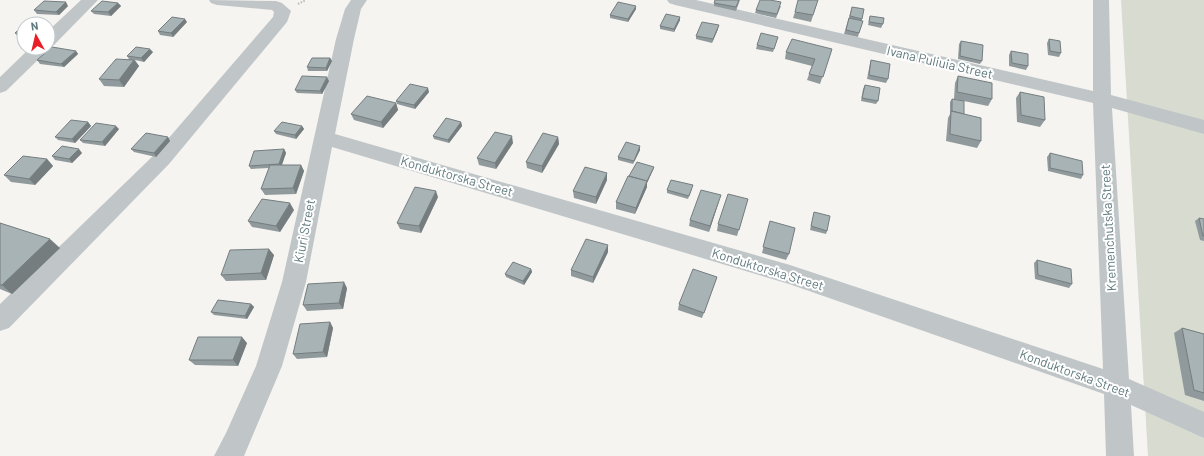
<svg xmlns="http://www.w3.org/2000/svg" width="1204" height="456" font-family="Barlow,sans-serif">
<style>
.green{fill:#d7dbd0}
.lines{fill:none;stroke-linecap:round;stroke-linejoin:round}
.path{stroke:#b7bcbd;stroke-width:2;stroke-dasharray:1.5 1.5;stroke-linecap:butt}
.minor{fill:#c0c6c8;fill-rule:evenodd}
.wall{fill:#909a9c}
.shaded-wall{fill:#757d7f}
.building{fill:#a7b3b5;stroke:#757d7f}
.labels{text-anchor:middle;stroke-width:4;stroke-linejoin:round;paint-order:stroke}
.street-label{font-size:13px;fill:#5f797e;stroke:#fff}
</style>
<rect width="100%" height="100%" fill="#f6f4f1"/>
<path class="green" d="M1121,0h83v456h-56z"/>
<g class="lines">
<path class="path" d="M298,4l8,-4"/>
<g class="minor">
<path d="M81,0h17l-44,45 -6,1v-15z"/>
<path d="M209,0l67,1 6,2 9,8 -4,11 -118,142 -160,164 -9,3v-27l155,-150 118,-137 1,-5 -2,-2 -55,-5 -6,-2z"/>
<path d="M351,0h16l-6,9 -7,30 -19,95 455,131 313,104 -10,-266 -418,-98 -6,-2 -2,-3h29l397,91v-91h16l2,95 93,25v14l-92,-26 17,271 75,33v26l-73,-33 3,51h-28l-2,-62 -315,-110 -457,-137 -26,135 -24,84 -38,90h-30l12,-23 30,-67 26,-84 54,-243 9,-30z"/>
<path d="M48,47l1,1 -3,4 -40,39 -6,2v-16l30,-29z"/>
</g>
</g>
<g class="wall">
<path d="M740,0l-4,11 -22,-5v-3z"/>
<path d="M818,0l-7,22 -18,-4 2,-6z"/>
<path d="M118,3l3,3 -10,10 -17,-2 -3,-3z"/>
<path d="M68,6l-9,9 -22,-1 -3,-4z"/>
<path d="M781,6l-5,12 -21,-5 1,-3z"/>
<path d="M852,7l10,12 -3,14 -1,4 -14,-3z"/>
<path d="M636,9l-8,13 -18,-4v-3z"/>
<path d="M870,16l13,8 -2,4 -13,-3z"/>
<path d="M680,17v3l-6,12 -14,-3v-3z"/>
<path d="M187,22l-14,15 -13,-2 -2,-4z"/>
<path d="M24,25v12h-6l-3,-4z"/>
<path d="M718,29l-6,14 -16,-4v-3z"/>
<path d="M1049,39l12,14 -2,4 -11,-2 -1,-12z"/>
<path d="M777,40l-4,12 -17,-3 1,-4z"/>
<path d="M961,41l21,20 -2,3 -22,-5 1,-15z"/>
<path d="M832,49l-12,35 -13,-4 5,-14 -27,-7 1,-7z"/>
<path d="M76,51l2,3 -14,13 -24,-3 -3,-4z"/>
<path d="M1011,51l17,15 -2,4 -17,-4v-11z"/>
<path d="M153,52l-9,10 -9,-2 4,6 -15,21 -20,-1 -5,-7 30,-20 -2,-3z"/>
<path d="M330,58l2,3 -5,10h-19l-1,-4z"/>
<path d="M871,60l17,19 -2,4 -19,-4 3,-16z"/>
<path d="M958,76l34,23 -4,7 -34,-7 1,-16z"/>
<path d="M329,81l-7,13 -25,-1 -2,-3z"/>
<path d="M865,85l13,16 -2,3 -15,-3 2,-12z"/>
<path d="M429,92l-14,17 -18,-5 -1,-3z"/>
<path d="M1020,92l25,28 -5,7 -23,-5 -1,-24z"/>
<path d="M952,99l12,15 17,27 -4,7 -31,-7 2,-23 2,-4v-12z"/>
<path d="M396,103l2,7 -15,18 -29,-8 -3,-6z"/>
<path d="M88,122l3,4 -16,17 -17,-3 -3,-3z"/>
<path d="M461,122l1,4 -13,17 -15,-4 -1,-3z"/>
<path d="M302,126l2,3 -8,10 -20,-5 -2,-3z"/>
<path d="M119,129l-14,17 -22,-3 -3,-3z"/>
<path d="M168,137l2,4 -14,16 -22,-5 -3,-3z"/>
<path d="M558,137l1,7 -17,29 -15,-5 -1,-6z"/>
<path d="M513,143l-17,26 -17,-4 -2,-7z"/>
<path d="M640,146v4l-7,14 -15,-4v-3z"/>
<path d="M284,149l2,4 -4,12h19l3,6 -8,23 -31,1 -4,-6 8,-21 -18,1 -2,-3z"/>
<path d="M82,153l-10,10 -17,-3 -3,-4z"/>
<path d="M1050,153l33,22 -2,4 -33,-8 -1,-14z"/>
<path d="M47,159l6,7 -18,19 -24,-3 -7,-7z"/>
<path d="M654,167l-1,3 -6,13v4l-12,27 -19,-5v-7l13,-26z"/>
<path d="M607,180l-11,24 -22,-6 -1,-7z"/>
<path d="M692,189l-4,10 -21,-6v-3z"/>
<path d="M438,197l-17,36 -21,-4 -3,-6z"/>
<path d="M748,199l-11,37 -20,-5 1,-7z"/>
<path d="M719,201l-10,31 -20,-6 1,-6z"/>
<path d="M294,210l-14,22 -28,-5 -4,-6z"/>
<path d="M814,212l13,19 -1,3 -16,-4z"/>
<path d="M1199,218l5,1v22l-4,-1 -5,-19z"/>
<path d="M770,221l19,33 -3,6 -24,-7z"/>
<path d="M0,223l60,25 -48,46 -12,-5z"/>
<path d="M608,252l-15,31 -22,-7v-6z"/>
<path d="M274,255l-8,25 -40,1 -5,-6z"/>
<path d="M1037,260l35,24 -3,4 -34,-9 -1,-16z"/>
<path d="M531,269l1,3 -8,13 -18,-8 -1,-3z"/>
<path d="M717,277l-2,6 -13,35 -24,-8 1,-6z"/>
<path d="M347,288l-4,21 -36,2 -4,-6z"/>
<path d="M251,304l3,3 -7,12 -33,-4 -3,-3z"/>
<path d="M330,322l3,6 -6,29 -30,2 -4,-5z"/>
<path d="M1182,328l22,6v67l-19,-6 -11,-62z"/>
<path d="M247,343l-9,23 -43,-1 -6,-5z"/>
</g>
<g class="shaded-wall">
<path d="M66,2l2,4 -9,9 -3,-3z"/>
<path d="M118,3l3,3 -10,10 -3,-4z"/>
<path d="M636,6v3l-8,13v-3z"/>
<path d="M680,17v3l-6,12v-3z"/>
<path d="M185,19l2,3 -14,15 -2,-4z"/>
<path d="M719,25l-1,4 -6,14 1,-4z"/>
<path d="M150,49l3,3 -9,10 -3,-4z"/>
<path d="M76,51l2,3 -14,13 -3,-3z"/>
<path d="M330,58l2,3 -5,10 -1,-3z"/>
<path d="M134,60l5,6 -15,21 -5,-7z"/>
<path d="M327,77l2,4 -7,13 -2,-3z"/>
<path d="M428,88l1,4 -14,17 -1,-4z"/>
<path d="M396,103l2,7 -15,18 -2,-6z"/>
<path d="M88,122l3,4 -16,17 -3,-4z"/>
<path d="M461,122l1,4 -13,17 -1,-3z"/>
<path d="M116,126l3,3 -14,17 -3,-4z"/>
<path d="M302,126l2,3 -8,10 -1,-4z"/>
<path d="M512,136l1,7 -17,26 -1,-6z"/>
<path d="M168,137l2,4 -14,16 -2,-4z"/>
<path d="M558,137l1,7 -17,29v-7z"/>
<path d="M640,146v4l-7,14 1,-3z"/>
<path d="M79,149l3,4 -10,10 -3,-4z"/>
<path d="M284,149l2,4 -5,14 -2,-3z"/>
<path d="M47,159l6,7 -18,19 -6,-6z"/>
<path d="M301,165l3,6 -8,23 -3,-6z"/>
<path d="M654,167l-1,3 -6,13v4l-12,27 1,-6 11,-27z"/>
<path d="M607,173v7l-11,24v-7z"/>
<path d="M436,191l2,6 -17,36 -2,-7z"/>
<path d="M721,195l-2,6 -10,31 1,-6z"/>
<path d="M290,203l4,7 -14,22 -4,-6z"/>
<path d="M50,239l10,9 -48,46 -10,-9z"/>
<path d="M608,245v7l-15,31v-6z"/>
<path d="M269,249l5,6 -8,25 -5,-7z"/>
<path d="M531,269l1,3 -8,13 -1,-4z"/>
<path d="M344,282l3,6 -4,21 -4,-6z"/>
<path d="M251,304l3,3 -7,12 -2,-3z"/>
<path d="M330,322l3,6 -6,29 -4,-5z"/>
<path d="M242,337l5,6 -9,23 -5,-6z"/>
</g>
<g class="building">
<path d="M715,0h24l-3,7 -22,-4z"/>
<path d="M760,0h10l11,2 -4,12 -21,-4z"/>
<path d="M798,0h20l-5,15 -18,-3z"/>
<path d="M44,1l22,1 -10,10 -22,-2z"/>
<path d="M102,1l16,2 -10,9 -17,-1z"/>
<path d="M618,2l18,4 -8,13 -18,-4z"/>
<path d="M852,7l12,2 -2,10 -12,-3z"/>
<path d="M666,14l14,3 -6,12 -14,-3z"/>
<path d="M870,16l14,2 -1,6 -14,-2z"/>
<path d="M172,17l13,2 -14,14 -13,-2z"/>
<path d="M849,18l14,3 -4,12 -13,-3z"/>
<path d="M702,22l17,3 -6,14 -17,-3z"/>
<path d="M24,25v9l-9,-1z"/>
<path d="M761,33l17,4 -4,12 -17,-4z"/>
<path d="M792,39l40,10 -9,28 -14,-3 6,-15 -29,-7z"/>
<path d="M1049,39l11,2 1,12 -11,-2z"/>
<path d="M961,41l22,4 -1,16 -22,-5z"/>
<path d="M52,47l24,4 -15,13 -24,-4z"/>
<path d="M136,47l14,2 -9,9 -14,-2z"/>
<path d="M1011,51l17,3v12l-16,-3z"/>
<path d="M312,58h18l-4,10 -19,-1z"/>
<path d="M116,59l18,1 -15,20 -20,-1z"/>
<path d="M871,60l19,4 -2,15 -19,-4z"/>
<path d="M302,76l25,1 -7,14 -25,-1z"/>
<path d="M958,76l34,7v16l-35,-7z"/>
<path d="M410,84l18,4 -14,17 -18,-4z"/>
<path d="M865,85l15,3 -2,13 -16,-3z"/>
<path d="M1020,92l24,5 1,23 -24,-5z"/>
<path d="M367,96l29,7 -15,19 -30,-8z"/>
<path d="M952,99l12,2v13l-12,-3z"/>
<path d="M951,111l30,7v23l-31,-7z"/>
<path d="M446,118l15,4 -13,18 -15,-4z"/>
<path d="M71,120l17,2 -16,17 -17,-2z"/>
<path d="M282,122l20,4 -7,9 -21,-4z"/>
<path d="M96,123l20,3 -14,16 -22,-2z"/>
<path d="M495,132l17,4 -17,27 -18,-5z"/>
<path d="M146,133l22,4 -14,16 -23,-4z"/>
<path d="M543,133l15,4 -16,29 -16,-4z"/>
<path d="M626,142l14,4 -6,15 -16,-4z"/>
<path d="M62,146l17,3 -10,10 -17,-3z"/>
<path d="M284,149l-5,15 -30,2 5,-15z"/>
<path d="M1050,153l32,8 1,14 -33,-7z"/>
<path d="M23,156l24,3 -18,20 -25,-4z"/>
<path d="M637,162l17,5 -7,14 -18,-5z"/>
<path d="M270,165h31l-8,23 -32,1z"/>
<path d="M585,167l22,6 -11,24 -23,-6z"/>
<path d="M628,176l19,5 -11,27 -20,-6z"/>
<path d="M671,180l22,5 -4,11 -22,-6z"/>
<path d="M415,187l21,4 -17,35 -22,-3z"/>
<path d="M701,190l20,5 -11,31 -20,-6z"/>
<path d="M728,194l20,5 -9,31 -21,-6z"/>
<path d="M262,199l28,4 -14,23 -28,-5z"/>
<path d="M814,212l16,4 -3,15 -16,-5z"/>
<path d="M1199,218l5,1v17h-1z"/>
<path d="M770,221l25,7 -6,26 -26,-7z"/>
<path d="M0,223l50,16 -48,46h-2z"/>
<path d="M586,239l22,6 -15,32 -22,-7z"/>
<path d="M269,249l-8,24 -40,2 9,-25z"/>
<path d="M1037,260l34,9 1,15 -34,-9z"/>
<path d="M513,262l18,7 -8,12 -18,-7z"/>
<path d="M693,269l24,8 -13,36 -25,-9z"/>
<path d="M344,282l-5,21 -36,2 5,-21z"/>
<path d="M218,300l33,4 -6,12 -34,-4z"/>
<path d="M330,322l-7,30 -30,2 7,-30z"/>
<path d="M1182,328l22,6v59l-10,-3z"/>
<path d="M198,337h44l-9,23h-44z"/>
</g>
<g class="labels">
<g class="street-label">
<text transform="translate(940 62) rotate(13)" y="5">Ivana Puliuia Street</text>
<text transform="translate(457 176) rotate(16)" y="5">Konduktorska Street</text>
<text transform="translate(1108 228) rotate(-93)" y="5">Kremenchutska Street</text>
<text transform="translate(304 231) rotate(-79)" y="5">Kiuri Street</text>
<text transform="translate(768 269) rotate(17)" y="5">Konduktorska Street</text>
<text transform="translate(1075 373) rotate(20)" y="5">Konduktorska Street</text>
</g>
</g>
<g transform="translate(36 36) rotate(352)"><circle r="19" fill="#ffffff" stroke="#bfc9cb"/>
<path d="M0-3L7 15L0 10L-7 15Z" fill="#e91e27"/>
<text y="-6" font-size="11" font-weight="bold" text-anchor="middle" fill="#5f797e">N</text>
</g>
</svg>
